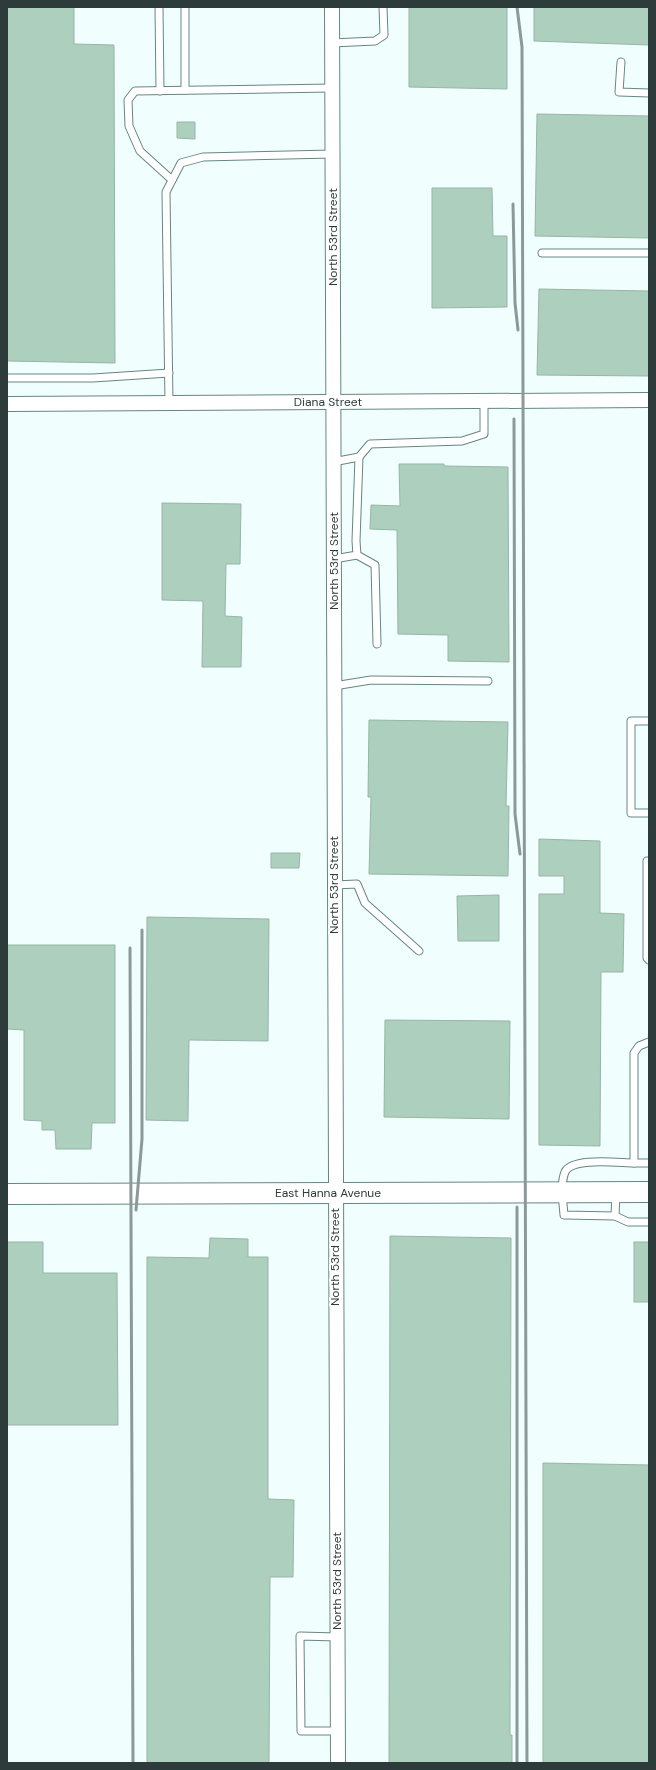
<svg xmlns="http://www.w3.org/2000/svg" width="656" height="1770" font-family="'DM Sans',sans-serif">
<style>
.building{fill:#add0be;stroke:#97b4a5}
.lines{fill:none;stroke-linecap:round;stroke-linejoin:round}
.lane-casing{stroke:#658683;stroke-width:9}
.street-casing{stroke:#658683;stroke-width:16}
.secondary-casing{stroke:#658683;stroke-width:22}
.lane{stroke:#fff;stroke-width:7}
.street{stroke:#fff;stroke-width:14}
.secondary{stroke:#fff;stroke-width:20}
.rail{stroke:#8b9a98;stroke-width:3}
.labels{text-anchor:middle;stroke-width:4;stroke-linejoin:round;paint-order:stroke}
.street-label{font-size:12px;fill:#2d3c3a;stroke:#fff}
</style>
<rect width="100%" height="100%" fill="#f0fffd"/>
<g class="building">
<path d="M7,7h67v37l40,1 1,318 -108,-2z"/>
<path d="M409,7h98v82l-98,-2z"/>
<path d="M534,7h115v38l-115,-4z"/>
<path d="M537,114l112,2v122l-114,-2z"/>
<path d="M177,122h18v17l-18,-1z"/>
<path d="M432,188h60l1,48h14v71l-75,1z"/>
<path d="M539,289l110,2v85l-112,-1z"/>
<path d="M399,464h45v2l64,1 1,195 -61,-1v-26l-50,-1 -1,-104 -27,-1 1,-24 29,1z"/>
<path d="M162,503l79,1 -1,60h-14l-1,52 17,1 -1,50h-39l1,-66 -41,-1z"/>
<path d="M369,720l139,2 -2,84h3l-1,70 -139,-2 2,-77h-3z"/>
<path d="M539,839l61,2v72l24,1 -1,58h-22l-1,174 -61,-1v-251h25v-18h-25z"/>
<path d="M271,853h29l-1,15h-28z"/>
<path d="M499,895v46h-41l-1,-45z"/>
<path d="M147,917l122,2 -1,122 -79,-1 -1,81 -42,-1z"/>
<path d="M7,945h108v178h-23l-1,26h-35l-1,-19h-13v-9l-18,-1v-90l-17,-1z"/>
<path d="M385,1020l125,1 -1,98 -125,-2z"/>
<path d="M390,1236l121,2 -1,497h2v28h-123z"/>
<path d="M210,1238l38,1v18h20v242l26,1 -1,77h-23l-1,186h-122v-506l62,1z"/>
<path d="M7,1242h36v31h74l1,152h-111z"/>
<rect x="634" y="1242" width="15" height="60"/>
<path d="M543,1463l106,2v298h-106z"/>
</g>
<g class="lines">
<g class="lane-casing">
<g id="lane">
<path d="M159,7l1,84"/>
<path d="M332,43l43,-2 9,-6 -1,-28"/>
<path d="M621,62l-2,30 30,1"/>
<path d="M185,90v-83"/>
<path d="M172,180l-32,-29 -11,-25 -1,-26 7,-9 197,-3"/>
<path d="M542,253h107"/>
<path d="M7,378h86l76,-5"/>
<path d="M169,403l-3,-211 15,-29 22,-6 129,-3"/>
<path d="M333,462l26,-5 11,-13 92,-3 22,-7v-33"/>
<path d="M357,555l18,10 2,79"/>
<path d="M334,559l23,-4 -1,-14 3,-84"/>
<path d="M334,686l37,-6 117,1"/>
<path d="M649,721h-18v92h18"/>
<path d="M649,861h-2v97l2,2"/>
<path d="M334,885l23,-1 8,19 54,48"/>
<path d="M649,1042l-10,4 -5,7v110h15"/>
<path d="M616,1193l-1,23 13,6h21"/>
<path d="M615,1216l-51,-1c-1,-13 -4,-31 1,-43 7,-15 54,-9 69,-9"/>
<path d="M337,1637l-37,-1 1,95h37"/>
</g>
</g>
<g class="street-casing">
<g id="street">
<path d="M332,7l6,1756"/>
<path d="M7,404l642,-4"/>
</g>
</g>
<g class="secondary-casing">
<path id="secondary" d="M7,1194l642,-2"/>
</g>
<use href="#lane" class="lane"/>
<use href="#street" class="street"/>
<use href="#secondary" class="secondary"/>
<g class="rail">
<path d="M517,7l5,40 5,1716"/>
<path d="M513,204l2,99 3,27"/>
<path d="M514,419l1,395 5,40"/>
<path d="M130,948l3,815"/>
<path d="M517,1207v556"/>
<path d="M136,1210l6,-71v-209"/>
</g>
</g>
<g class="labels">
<g class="street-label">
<text transform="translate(333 237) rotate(-90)" y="4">North 53rd Street</text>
<text x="328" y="406">Diana Street</text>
<text transform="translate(334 561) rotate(-90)" y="4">North 53rd Street</text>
<text transform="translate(334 885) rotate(-90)" y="4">North 53rd Street</text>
<text x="328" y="1197">East Hanna Avenue</text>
<text transform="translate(335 1257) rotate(-90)" y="4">North 53rd Street</text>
<text transform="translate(337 1581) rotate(-90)" y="4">North 53rd Street</text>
</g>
</g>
<rect width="656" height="1770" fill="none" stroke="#2d3c3a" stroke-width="16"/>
</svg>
